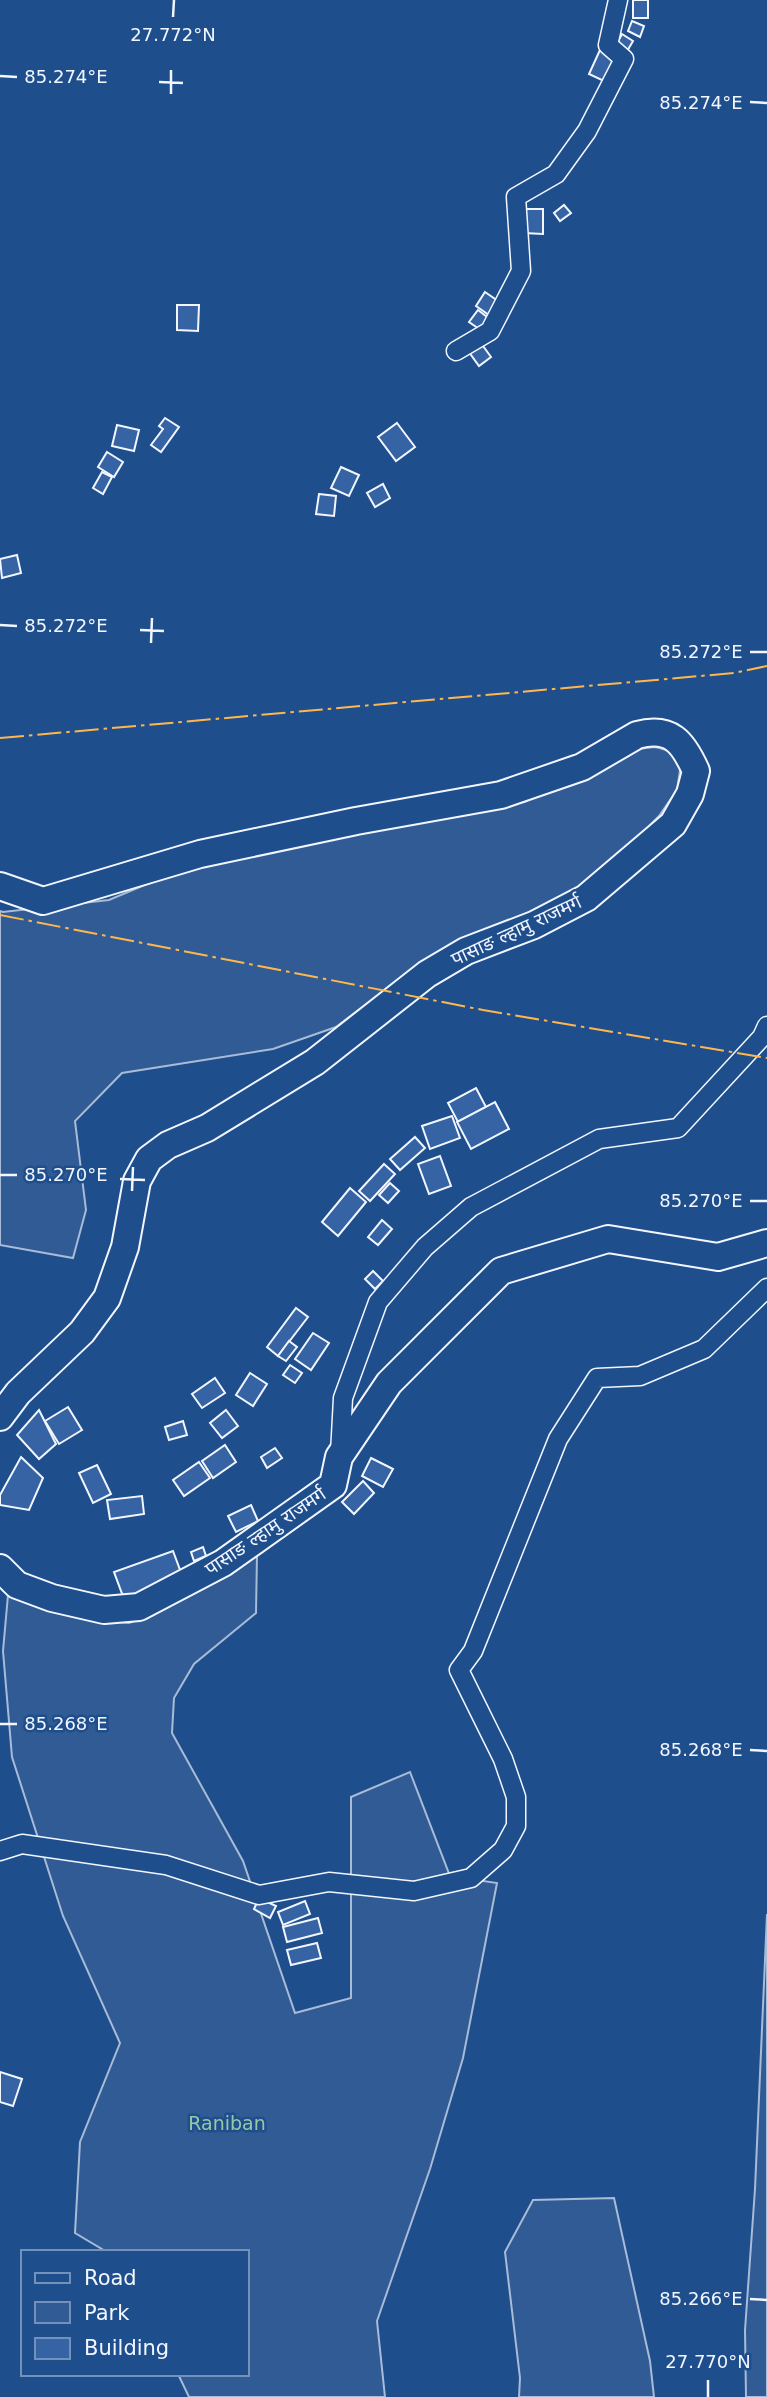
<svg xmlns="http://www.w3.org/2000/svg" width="767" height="2397" font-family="'DejaVu Sans','Noto Sans Devanagari',sans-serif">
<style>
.green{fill:#305b95;stroke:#a8bbd7;stroke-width:2}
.building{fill:#3563a3;stroke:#f2f6ff;stroke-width:2}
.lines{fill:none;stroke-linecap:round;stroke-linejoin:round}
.street-casing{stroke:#f2f6ff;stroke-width:21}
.primary-casing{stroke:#f2f6ff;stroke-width:30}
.street{stroke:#1f4e8c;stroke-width:18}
.primary{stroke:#1f4e8c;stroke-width:26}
.power{stroke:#ffb74d;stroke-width:2;stroke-dasharray:24 5 3.5 5;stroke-linecap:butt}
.ticks{fill:none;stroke:#f2f6ff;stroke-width:2.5}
.labels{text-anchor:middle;stroke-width:5;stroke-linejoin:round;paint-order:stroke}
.street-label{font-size:19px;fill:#f2f6ff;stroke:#1f4e8c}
.park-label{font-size:19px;fill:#97c8a6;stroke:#1f4e8c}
.ticks-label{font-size:18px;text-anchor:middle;fill:#f2f6ff;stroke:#1f4e8c;stroke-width:5;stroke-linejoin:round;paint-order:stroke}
</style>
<rect width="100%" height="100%" fill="#1f4e8c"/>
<g class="green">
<path d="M654,747c13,2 20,6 27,17l-4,26 -18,26 -29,30 -53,45 -47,24 -65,24 -47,26 -82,62 -63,22 -151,24 -47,48 11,89 -13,48 -73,-13v-334l3,1 106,-12 100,-42 315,-56 114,-53z"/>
<path d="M257,1553l-1,60 -62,51 -20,34 -2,35 71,128 52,152 56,-15v-201l59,-25 40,104 47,7 -34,175 -33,111 -53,152 8,76h-196l-11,-23h69v-122h-140l-32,-19 5,-91 40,-99 -57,-127 -51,-159 -9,-106 5,-56 91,25 30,3 24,-8z"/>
<path d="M767,1914v483h-21l-1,-67 10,-141z"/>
<path d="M614,2198l36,163 4,36h-135l1,-19 -15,-126 28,-52z"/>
</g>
<g class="building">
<rect x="633" y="0" width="15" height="18"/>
<path d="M632,21l12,5 -4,11 -12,-6z"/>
<path d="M622,34l11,7 -7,12 -11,-6z"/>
<path d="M600,50l17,9 -11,23 -17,-8z"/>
<path d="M564,205l7,8 -11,8 -6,-8z"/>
<path d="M525,209h18v25l-19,-1z"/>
<path d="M485,292l13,9 -9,14 -13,-9z"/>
<path d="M177,305h22l-1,26 -21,-1z"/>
<path d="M478,310l13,10 -9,11 -13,-9z"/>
<path d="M478,339l13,18 -12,9 -13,-18z"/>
<path d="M165,418l14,9 -18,25 -10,-7 12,-16 -4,-3z"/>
<path d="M397,423l18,24 -19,14 -18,-24z"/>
<path d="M117,425l22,5 -5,21 -22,-5z"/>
<path d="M107,452l16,10 -9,15 -16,-10z"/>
<path d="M341,467l18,8 -10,21 -18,-8z"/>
<path d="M102,472l10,5 -9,17 -10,-6z"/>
<path d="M383,484l7,14 -15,9 -8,-14z"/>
<path d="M319,494l17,2 -2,20 -18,-2z"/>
<path d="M17,555l4,18 -19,5 -2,-19z"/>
<path d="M476,1088l10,19 -28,15 -10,-19z"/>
<path d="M495,1102l14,27 -38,20 -14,-27z"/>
<path d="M452,1116l8,22 -30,11 -8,-23z"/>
<path d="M415,1137l10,11 -25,22 -10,-11z"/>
<path d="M440,1156l11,30 -22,8 -11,-30z"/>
<path d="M384,1164l11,10 -25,27 -11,-10z"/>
<path d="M390,1183l9,8 -11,12 -9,-8z"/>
<path d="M350,1188l16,14 -28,34 -16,-14z"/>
<path d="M382,1220l10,9 -14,16 -10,-8z"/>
<path d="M373,1271l10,10 -8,8 -10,-10z"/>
<path d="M296,1308l12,9 -30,39 -11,-9z"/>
<path d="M313,1333l16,10 -18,27 -16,-11z"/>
<path d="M289,1341l8,6 -11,14 -8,-5z"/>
<path d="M290,1365l12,8 -7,10 -12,-8z"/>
<path d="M250,1373l17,11 -14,22 -17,-11z"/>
<path d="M215,1378l10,15 -23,15 -10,-14z"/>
<path d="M68,1407l14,23 -23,14 -14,-23z"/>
<path d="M39,1410l17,34 -17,15 -22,-24z"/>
<path d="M226,1410l12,16 -16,12 -12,-15z"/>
<path d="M183,1421l4,14 -18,5 -4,-13z"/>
<path d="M225,1445l11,17 -23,16 -11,-17z"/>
<path d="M275,1448l7,10 -15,10 -6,-11z"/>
<path d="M21,1457l22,21 -14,32 -29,-5v-10z"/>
<path d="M371,1458l22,11 -10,18 -21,-11z"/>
<path d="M199,1462l11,16 -26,18 -11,-16z"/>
<path d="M97,1465l14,29 -18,9 -14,-30z"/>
<path d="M363,1481l11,12 -20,21 -12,-12z"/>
<path d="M142,1496l2,18 -34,5 -3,-19z"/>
<path d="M251,1505l7,16 -22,11 -8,-16z"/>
<path d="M203,1547l3,9 -12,5 -3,-9z"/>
<path d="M173,1551l10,27 -59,21 -10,-27z"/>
<path d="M259,1898l17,8 -6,12 -16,-9z"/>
<path d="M305,1901l5,13 -27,11 -5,-13z"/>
<path d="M318,1918l4,15 -35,9 -4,-15z"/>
<path d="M317,1943l4,15 -30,7 -4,-15z"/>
<path d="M0,2072l22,7 -9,27 -13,-4z"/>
</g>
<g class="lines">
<g class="street-casing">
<g id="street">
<path d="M456,351l34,-20 31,-60 -5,-74 40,-23 31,-43 37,-72 -16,-14 10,-45"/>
<path d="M340,1454l3,-56 35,-96 47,-55 46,-40 128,-68 79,-11 84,-91 5,-11"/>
<path d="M0,1851l22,-7 144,21 93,30 70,-13 85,9 57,-13 32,-28 13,-24v-29l-13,-38 -44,-89 14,-19 85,-212 39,-61 43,-2 64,-27 63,-61"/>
</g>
</g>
<g class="primary-casing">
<g id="primary">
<path d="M0,886l43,15 157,-47 156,-33 145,-26 81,-28 55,-32c34,-9 46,7 59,36l-6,23 -17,30 -87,74 -52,27 -68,26 -39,23 -112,88 -108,66 -39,17 -19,14 -12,22 -12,66 -18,51 -25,34 -64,61 -18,24"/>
<path d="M0,1568l17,17 35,13 52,12 35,-3 84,-44 110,-78 6,-28 50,-74 112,-112 107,-32 110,18 49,-14"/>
</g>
</g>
<use href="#street" class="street"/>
<use href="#primary" class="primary"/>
<g class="power">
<path d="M0,738l734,-65 33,-7"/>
<path d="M0,915l483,95 284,48"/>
</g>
</g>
<path class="ticks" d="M173,17l1,-17M0,76l17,1M159,82l24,1M171,94v-24M750,102l17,1M0,625l17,1M140,630l24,1M151,643l1,-25M750,652h17M0,1175h17M120,1179l25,1M132,1191l1,-24M750,1201h17M0,1724h17M750,1750l17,1M750,2299l17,1M708,2397v-17"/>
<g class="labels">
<g class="street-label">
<text transform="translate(516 930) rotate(-25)" y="7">पासाङ ल्हामु राजमर्ग</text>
<text transform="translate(265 1531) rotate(-34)" y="7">पासाङ ल्हामु राजमर्ग</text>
</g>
<g class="park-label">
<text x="227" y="2130">Raniban</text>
</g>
</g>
<g class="ticks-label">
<text x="173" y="41">27.772°N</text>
<text x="66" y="83">85.274°E</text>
<text x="701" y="109">85.274°E</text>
<text x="66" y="632">85.272°E</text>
<text x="701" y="658">85.272°E</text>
<text x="66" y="1181">85.270°E</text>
<text x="701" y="1207">85.270°E</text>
<text x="66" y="1730">85.268°E</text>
<text x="701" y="1756">85.268°E</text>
<text x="701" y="2305">85.266°E</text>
<text x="708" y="2368">27.770°N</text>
</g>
<rect x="21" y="2250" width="228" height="126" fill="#1f4e8c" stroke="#7391ba" stroke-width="2"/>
<rect x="35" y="2273" width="35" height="10" fill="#1f4e8c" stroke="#7391ba" stroke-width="2"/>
<text x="84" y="2285" font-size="21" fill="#f2f6ff">Road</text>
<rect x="35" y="2302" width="35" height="21" fill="#305b95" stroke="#7391ba" stroke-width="2"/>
<text x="84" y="2320" font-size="21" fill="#f2f6ff">Park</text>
<rect x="35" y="2338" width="35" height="21" fill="#3563a3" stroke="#7391ba" stroke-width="2"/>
<text x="84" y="2355" font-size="21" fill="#f2f6ff">Building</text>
</svg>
